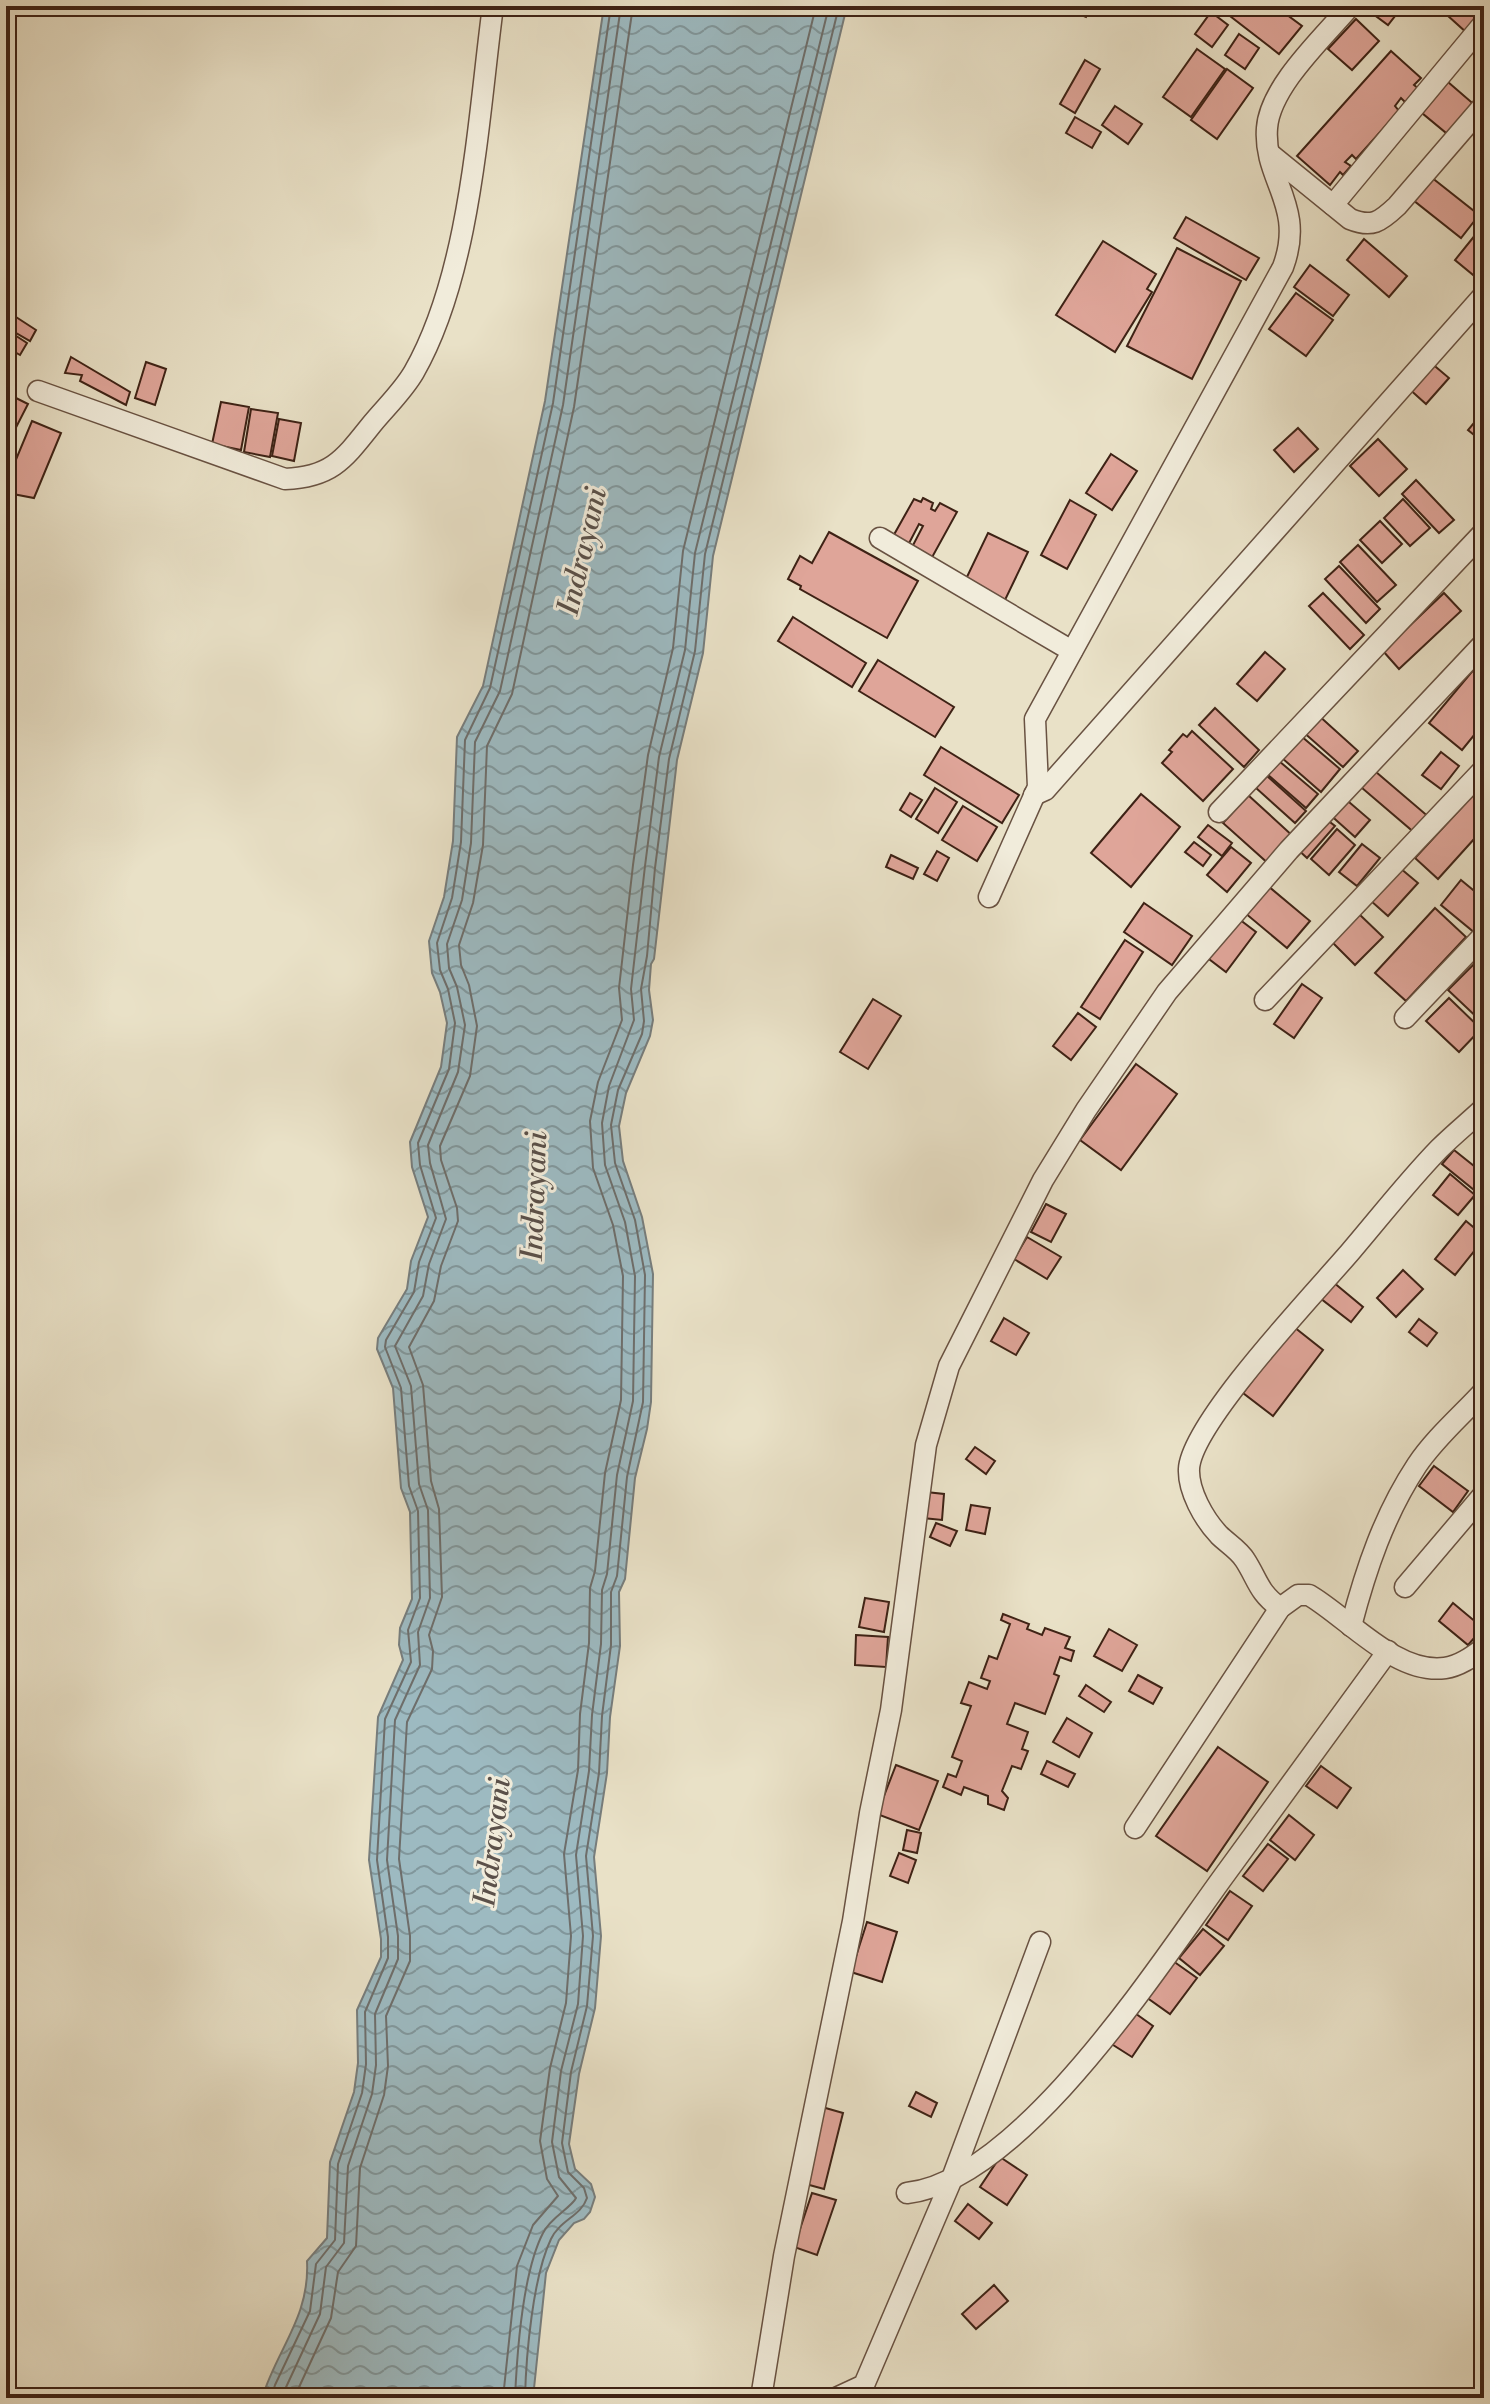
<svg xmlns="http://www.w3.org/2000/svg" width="1490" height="2404" font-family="'Libre Bodoni',serif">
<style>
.water{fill:url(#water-waves);stroke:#777d7c;stroke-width:2}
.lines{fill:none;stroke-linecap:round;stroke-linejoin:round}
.shore{stroke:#6e6e6b;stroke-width:2}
.building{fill:#dfa599;stroke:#3e2215;stroke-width:2}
.minor-casing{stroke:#695242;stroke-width:23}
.minor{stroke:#f1ecdb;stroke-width:20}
.labels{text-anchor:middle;stroke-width:6;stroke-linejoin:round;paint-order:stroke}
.water-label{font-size:30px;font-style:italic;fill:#5a5049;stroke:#f1ecdb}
</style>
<defs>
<pattern id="water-waves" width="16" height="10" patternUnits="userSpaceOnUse" patternTransform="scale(2)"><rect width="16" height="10" fill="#9dbac1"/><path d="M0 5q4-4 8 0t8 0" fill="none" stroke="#81979c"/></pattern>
</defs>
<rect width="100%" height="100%" fill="#e9e1c7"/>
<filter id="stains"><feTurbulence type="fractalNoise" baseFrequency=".0025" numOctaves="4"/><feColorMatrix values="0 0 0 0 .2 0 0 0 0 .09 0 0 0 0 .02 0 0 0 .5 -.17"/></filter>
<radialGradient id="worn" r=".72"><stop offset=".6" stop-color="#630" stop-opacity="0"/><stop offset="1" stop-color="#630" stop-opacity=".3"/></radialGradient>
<path class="water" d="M604,6h243l-134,550 -10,97 -26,107 -23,199 -3,5 -2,26 4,30 -3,16 -24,57 -7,33 4,35 19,56 11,57 -2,128 -4,27 -12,49 -10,101 -6,13 1,54 -10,71 -3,56 -13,84 7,79 -6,72 -16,66 -10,70 6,25 16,15 4,13 -5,15 -6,7 -10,4 -15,17 -13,33 -13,125h-271c15,-49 48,-81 45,-137l20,-23 3,-76 24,-70 4,-29 -1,-53 24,-53v-18l-12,-79 9,-143 25,-57 -4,-15 1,-17 12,-29 -2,-87 -9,-24 -8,-100 -16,-39 1,-11 29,-49 4,-28 17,-44 -16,-50 -2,-25 31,-75 6,-44 -7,-31 -8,-19 -3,-32 15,-44 9,-56 4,-104 26,-51 62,-285z"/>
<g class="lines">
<g class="shore">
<path d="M271,2398l4,-13 35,-74 6,-47 19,-24 3,-76 24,-71 4,-29 -1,-52 23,-54v-21l-11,-77 8,-141 26,-57 -3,-32 12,-32 -2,-87 -9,-25 -8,-98 -16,-41 1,-7 28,-48 5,-30 17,-44 -16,-53 -2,-22 31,-74 6,-46 -7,-34 -8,-19 -3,-27 15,-45 9,-56 4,-102 25,-52 63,-285 58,-397"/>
<path d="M281,2398l39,-84 6,-47 18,-24 4,-77 24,-72 4,-29 -1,-51 23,-55v-23l-11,-76 8,-140 25,-55 -2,-33 12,-34 -2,-88 -9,-26 -8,-98 -16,-40 28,-50 6,-32 17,-45 -16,-56 -2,-18 30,-73 7,-47 -8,-38 -8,-19 -2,-24 15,-44 9,-57 4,-101 25,-51 63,-286 58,-399"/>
<path d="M294,2398l37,-80 7,-46 18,-26 4,-78 24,-73 4,-29 -2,-50 24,-55v-25l-11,-77 8,-137 25,-53 1,-18 -4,-16 13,-38 -3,-88 -8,-28 -8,-96 -14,-38 25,-46 7,-35 17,-45 -1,-13 -16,-48 -1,-14 30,-70 7,-50 -8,-41 -8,-20 -2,-20 14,-42 10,-58 4,-99 25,-52 62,-287 59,-401"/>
<path d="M503,2398l14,-132 16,-41 25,-29 -11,-17 -7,-38 10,-73 16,-65 5,-67 -7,-82 14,-84 2,-56 9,-71 1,-55 5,-17 10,-98 16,-73 2,-124 -10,-51 -20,-57 -3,-47 8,-39 24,-62 -3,-32 14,-123 15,-110 25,-107 10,-97 133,-545"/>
<path d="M515,2398c2,-45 8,-126 28,-165 7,-15 29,-26 33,-35l-17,-21 -7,-35 9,-71 17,-67 5,-68 -7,-81 13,-84 3,-56 9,-71 1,-54 5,-16 10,-99 16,-74 2,-125 -10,-54 -20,-57 -3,-42 7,-37 25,-66 -3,-31 14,-123 14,-109 26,-107 10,-97 134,-547"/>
<path d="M525,2398c1,-43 8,-122 26,-159 9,-19 30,-23 36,-41l-3,-10 -16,-16 -6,-29 9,-71 16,-66 6,-70 -7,-80 13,-83 3,-57 9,-71v-53l6,-16 10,-99 16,-75 2,-127 -10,-55 -20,-57 -4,-38 7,-35 24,-56 2,-13 -3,-32 6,-33 8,-88 14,-109 26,-108 10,-97 134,-548"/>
</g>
</g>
<g class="building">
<path d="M1059,6h32l-5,11z"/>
<path d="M1217,6h58l27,20 -23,28z"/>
<path d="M1373,6h28l1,1 -14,18 -19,-14z"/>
<path d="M1437,6h47v8l-17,19z"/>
<path d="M1211,12l17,13 -16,22 -17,-13z"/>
<path d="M1356,19l23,22 -27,29 -24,-21z"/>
<path d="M1239,34l20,14 -14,21 -20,-14z"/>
<path d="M1197,49l28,20 -34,48 -28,-20z"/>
<path d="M1391,51l30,27 -7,7 5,4 -13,14 -5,-5 -6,8 4,5 -43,48 -4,-4 -7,7 6,4 -8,9 -3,-3 -10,13 -33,-29z"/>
<path d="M1085,60l15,9 -25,44 -15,-9z"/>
<path d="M1227,69l26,19 -36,51 -26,-19z"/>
<path d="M1448,82l29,25 -26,30 -29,-24z"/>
<path d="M1115,106l27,18 -14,20 -26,-19z"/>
<path d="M1075,117l26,15 -9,16 -26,-15z"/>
<path d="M1431,177l48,38 -18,23 -48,-38z"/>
<path d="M1186,217l73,41 -13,22 -72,-42z"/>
<path d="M1476,234l8,6v31l-6,8 -23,-19z"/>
<path d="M1364,239l43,37 -18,21 -42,-37z"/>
<path d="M1103,241l53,33 -9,15 5,3 -37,60 -59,-37z"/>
<path d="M1177,248l64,33 -49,98 -65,-33z"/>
<path d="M1310,265l39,30 -16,21 -39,-29z"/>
<path d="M1296,293l37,27 -27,36 -37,-27z"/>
<path d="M16,317l20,13 -6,11 -19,-11 -2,-4z"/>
<path d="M7,330l20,13 -7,12 -14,-8z"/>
<path d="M71,357l59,35 -4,13 -46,-24 2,-6 -17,-2z"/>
<path d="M146,362l20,7 -11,36 -20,-7z"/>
<path d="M1430,362l19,16 -23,26 -19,-17z"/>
<path d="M10,395l18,9 -22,43v-43z"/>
<path d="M221,402l28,5 -8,43 -29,-6z"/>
<path d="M251,409l27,4 -8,44 -26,-5z"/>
<path d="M1483,412l1,1v30l-16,-13z"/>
<path d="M279,419l22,4 -7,38 -22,-5z"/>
<path d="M32,421l29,12 -27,65 -21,-4 -7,-5v-16l9,-11z"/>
<path d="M1298,428l20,21 -24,23 -20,-22z"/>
<path d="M1378,439l29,30 -28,27 -29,-30z"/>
<path d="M1111,454l26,17 -25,39 -26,-17z"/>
<path d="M1416,480l38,40 -15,13 -37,-39z"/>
<path d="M923,498l10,5 -2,6 4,2 5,-8 17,9 -27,49 -20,-10 13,-25 -4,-2 -13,25 -15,-9 23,-41 7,3z"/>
<path d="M1403,499l27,29 -20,18 -26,-28z"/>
<path d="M1070,500l26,15 -29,54 -26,-14z"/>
<path d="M1380,521l22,23 -20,19 -22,-23z"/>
<path d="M829,532l89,49 -31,57 -87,-49 1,-3 -13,-7 12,-23 12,7z"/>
<path d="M988,533l40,19 -23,48 -40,-19z"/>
<path d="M1358,545l38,40 -19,17 -37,-40z"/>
<path d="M1339,566l41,43 -14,14 -41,-44z"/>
<path d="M1323,593l41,42 -14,14 -41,-43z"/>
<path d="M1444,593l17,18 -62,58 -16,-18z"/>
<path d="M793,617l73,46 -14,24 -74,-46z"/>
<path d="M1265,652l20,17 -28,32 -20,-17z"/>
<path d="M878,660l76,47 -19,30 -76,-46z"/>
<path d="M1475,668l9,7v48l-22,27 -33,-27z"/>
<path d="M1215,708l44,42 -15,17 -45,-42z"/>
<path d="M1317,714l41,37 -15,16 -41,-36z"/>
<path d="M1192,731l41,38 -30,32 -41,-38 10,-11 -3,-2 14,-16 4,3z"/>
<path d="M1301,736l39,33 -19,23 -39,-34z"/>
<path d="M941,747l78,48 -17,28 -78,-48z"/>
<path d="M1441,752l18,14 -18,23 -19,-14z"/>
<path d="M1279,761l39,33 -12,14 -39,-34z"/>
<path d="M1369,766l61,52 -14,16 -61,-52z"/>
<path d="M1267,776l39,35 -11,12 -39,-35z"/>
<path d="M935,788l22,14 -19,31 -22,-14z"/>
<path d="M910,793l12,7 -11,17 -11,-7z"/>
<path d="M1141,794l39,33 -49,60 -40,-34z"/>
<path d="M1474,794l10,9v25l-46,51 -23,-21z"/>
<path d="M1248,795l47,43 -25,27 -47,-42z"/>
<path d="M1342,796l28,24 -15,17 -28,-25z"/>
<path d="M963,806l34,21 -20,34 -35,-21z"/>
<path d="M1322,816l13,10 -28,32 -12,-11z"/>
<path d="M1208,825l24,18 -10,13 -24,-19z"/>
<path d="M1337,829l18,16 -26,30 -18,-16z"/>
<path d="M1194,842l17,13 -8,11 -18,-14z"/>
<path d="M1362,844l18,14 -23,28 -18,-14z"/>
<path d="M1231,847l20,16 -24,29 -20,-17z"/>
<path d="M937,851l12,7 -12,23 -13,-7z"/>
<path d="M891,855l27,13 -5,11 -27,-12z"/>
<path d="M1400,868l18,15 -30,33 -17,-15z"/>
<path d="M1461,880l23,19v23l-9,11 -34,-28z"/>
<path d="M1268,886l42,35 -23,27 -42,-35z"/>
<path d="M1144,903l48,33 -20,29 -48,-33z"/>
<path d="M1435,908l31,29 -60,64 -31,-28z"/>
<path d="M1358,913l25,24 -28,28 -24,-24z"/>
<path d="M1235,916l21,16 -30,40 -21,-16z"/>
<path d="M1125,940l18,12 -43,67 -19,-12z"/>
<path d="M1478,960l6,5v59l-36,-34z"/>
<path d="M1302,984l20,14 -28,40 -20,-14z"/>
<path d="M1449,998l32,31 -22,23 -33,-31z"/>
<path d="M873,999l28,17 -33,53 -28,-17z"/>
<path d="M1078,1013l18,14 -25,33 -18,-14z"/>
<path d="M1136,1064l41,30 -56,76 -41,-30z"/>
<path d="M1454,1150l30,24v14l-5,6 -37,-30z"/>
<path d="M1450,1174l25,21 -17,20 -25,-20z"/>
<path d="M1046,1204l20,10 -15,28 -20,-10z"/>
<path d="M1466,1221l18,15v3l-29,36 -20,-16z"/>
<path d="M1027,1237l34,20 -14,22 -33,-20z"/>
<path d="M1403,1270l20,19 -27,28 -19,-19z"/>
<path d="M1333,1282l30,25 -12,15 -31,-24z"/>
<path d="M1004,1318l25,15 -13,22 -25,-14z"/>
<path d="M1419,1319l18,14 -10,13 -18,-14z"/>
<path d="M1294,1327l29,23 -50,66 -30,-23z"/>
<path d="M975,1447l20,14 -9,13 -20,-15z"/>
<path d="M1434,1466l34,25 -15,21 -34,-26z"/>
<path d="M926,1492l18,2 -2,26 -19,-2z"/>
<path d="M971,1505l19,3 -5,26 -19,-4z"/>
<path d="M936,1523l21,8 -7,15 -20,-9z"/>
<path d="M865,1598l24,4 -5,30 -25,-5z"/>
<path d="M1453,1603l30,25 -15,17 -29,-24z"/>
<path d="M1003,1614l26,10 -2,5 15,6 3,-7 25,9 -5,11 9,3 -3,10 -11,-4 -6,17 5,2 -14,38 -30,-11 -8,21 21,8 -6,17 6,2 -7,18 -9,-3 -10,25 6,7 -4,12 -16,-6v-8l-24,-9 -3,8 -18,-8 5,-13 8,3 6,-16 -10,-4 19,-51 -10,-3 8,-21 18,7 3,-8 -9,-3 8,-22 8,3 13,-35 -9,-4z"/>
<path d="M1109,1629l28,16 -15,26 -28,-15z"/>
<path d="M856,1635l32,2 -2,30 -31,-2z"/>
<path d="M1138,1675l24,13 -9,16 -24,-13z"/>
<path d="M1086,1685l25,17 -7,10 -25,-16z"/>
<path d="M1067,1718l25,15 -13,24 -26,-15z"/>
<path d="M1218,1747l50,35 -61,89 -51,-35z"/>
<path d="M1047,1761l28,13 -7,13 -27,-13z"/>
<path d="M896,1765l42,16 -19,49 -42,-16z"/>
<path d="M1321,1766l30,22 -14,20 -31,-22z"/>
<path d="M1289,1815l25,20 -19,25 -25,-20z"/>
<path d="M907,1830l14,3 -4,20 -14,-3z"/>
<path d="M1268,1844l20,15 -25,32 -20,-15z"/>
<path d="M899,1853l17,7 -8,23 -18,-7z"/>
<path d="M1230,1891l22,15 -24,34 -22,-15z"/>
<path d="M867,1922l30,10 -15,50 -31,-10z"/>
<path d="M1203,1929l21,17 -24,29 -21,-17z"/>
<path d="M1173,1961l24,17 -27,36 -24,-17z"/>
<path d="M1132,2011l21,15 -21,31 -22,-14z"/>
<path d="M916,2092l21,11 -6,14 -22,-11z"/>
<path d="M822,2107l21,6 -19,76 -22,-6z"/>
<path d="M1000,2157l27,18 -20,30 -27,-18z"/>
<path d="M812,2193l24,7 -19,55 -23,-8z"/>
<path d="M968,2204l24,19 -13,16 -24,-18z"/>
<path d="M994,2285l14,16 -32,28 -14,-15z"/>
</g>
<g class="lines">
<g class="minor-casing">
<g id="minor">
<path d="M1270,154l80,65c22,9 30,3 47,-13l87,-101"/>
<path d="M1333,205l151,-182"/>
<path d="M38,391l247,88c47,-2 59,-20 87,-55 14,-17 31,-33 42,-52 57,-100 64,-253 79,-366"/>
<path d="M880,538l192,113"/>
<path d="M1034,795l11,-5 439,-495"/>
<path d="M1219,812l265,-280"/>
<path d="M989,897l49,-110 -3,-68 248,-452c23,-62 -20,-87 -16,-139 3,-42 57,-91 83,-122"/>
<path d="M1265,1000l219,-231"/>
<path d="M1405,1018l79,-83"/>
<path d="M1405,1587l79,-93"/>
<path d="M1280,1608c-22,-16 -22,-28 -35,-48 -6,-10 -18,-17 -26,-25 -15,-16 -31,-44 -30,-66 2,-46 128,-178 162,-218 29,-34 57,-70 88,-102 14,-14 30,-27 45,-41"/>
<path d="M1351,1626c15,-57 33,-111 66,-161 18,-27 45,-50 67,-74"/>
<path d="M1135,1828l145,-220 18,-13h11c38,22 87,80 136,73 15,-2 28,-12 39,-20"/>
<path d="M907,2193c115,-13 253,-230 319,-320 54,-74 108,-148 162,-222"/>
<path d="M761,2398l23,-142 69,-335 17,-108 21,-103 35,-265 23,-79 94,-186 43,-70 81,-118 122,-142 195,-207"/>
<path d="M836,2398l28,-13 87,-204 89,-239"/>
</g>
</g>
<use href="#minor" class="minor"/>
</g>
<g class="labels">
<g class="water-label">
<text transform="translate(582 551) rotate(-77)" y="10">Indrayani</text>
<text transform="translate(534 1196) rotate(-88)" y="10">Indrayani</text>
<text transform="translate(492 1842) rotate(-83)" y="10">Indrayani</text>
</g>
</g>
<rect width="1490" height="2404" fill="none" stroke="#e9e1c7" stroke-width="32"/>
<rect x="8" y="8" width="1474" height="2388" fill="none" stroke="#3e2215" stroke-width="4"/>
<rect x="16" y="16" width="1458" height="2372" fill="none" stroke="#3e2215" stroke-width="2"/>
<rect width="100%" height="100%" filter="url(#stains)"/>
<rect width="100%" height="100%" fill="url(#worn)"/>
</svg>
